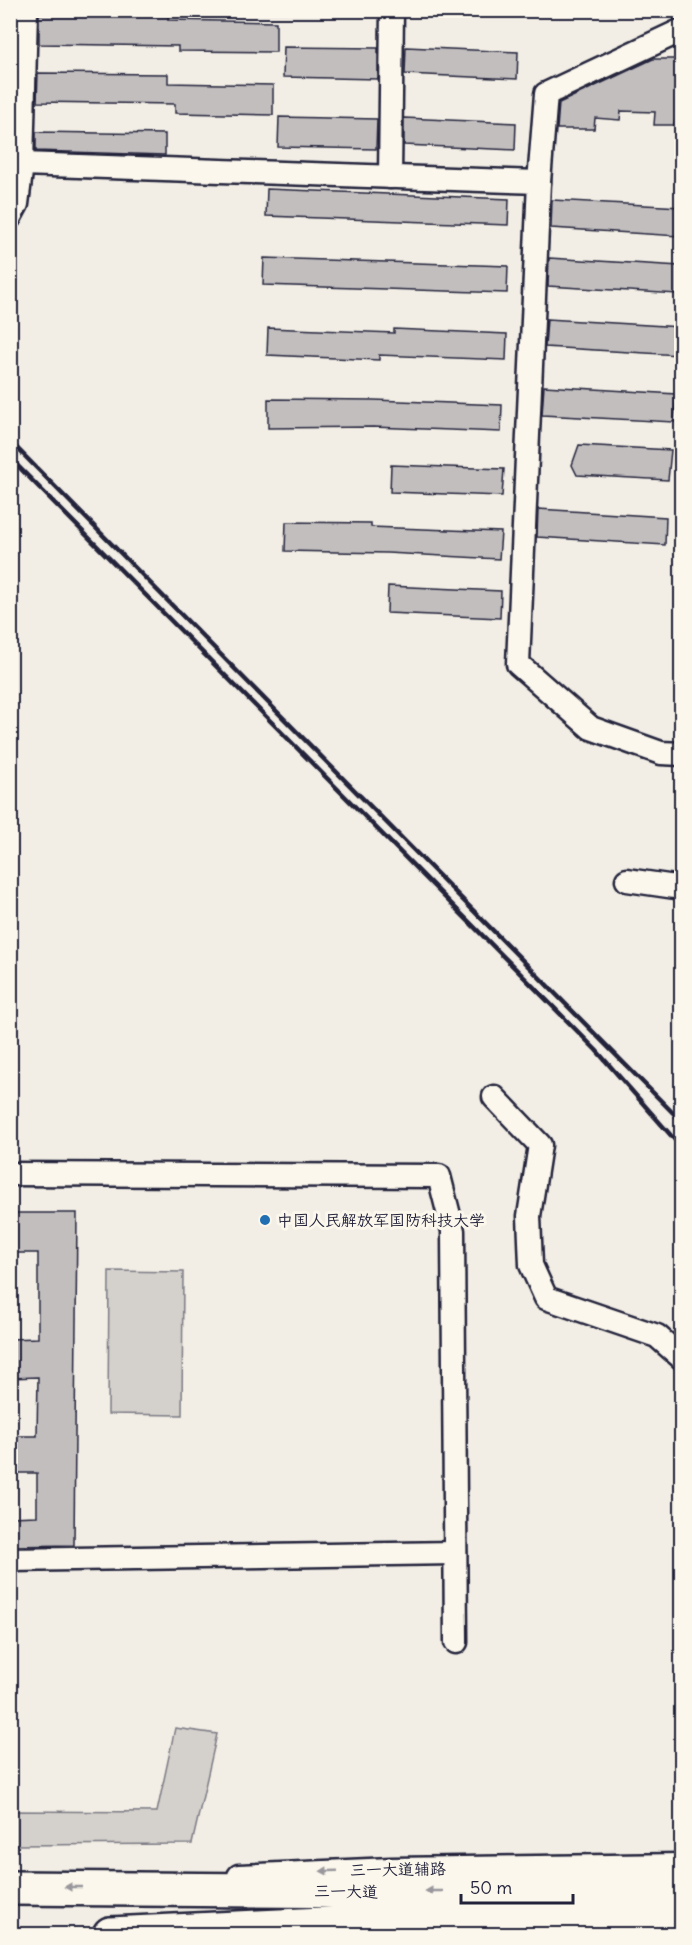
<svg xmlns="http://www.w3.org/2000/svg" width="692" height="1945" font-family="Delius,'LXGW WenKai TC',sans-serif">
<style>
.green{fill:#d4d1cc;stroke:#7b7a84;stroke-width:1.5}
.building{fill:#c2bebe;stroke:#22223b;stroke-width:1.5}
.lines{fill:none;stroke-linecap:round;stroke-linejoin:round}
.minor-casing{stroke:#22223b;stroke-width:27}
.highway-casing{stroke:#22223b;stroke-width:38}
.minor{stroke:#fbf7ec;stroke-width:22}
.highway{stroke:#fbf7ec;stroke-width:33}
.rail{stroke:#22223b;stroke-width:4.5}
.oneway{fill:#99979c}
.poi-dot{fill:#1f6fb2;stroke:#fbf7ec;stroke-width:2}
.labels{text-anchor:middle;stroke-width:6;stroke-linejoin:round;paint-order:stroke}
.poi-label{font-size:16px;fill:#22223b;stroke:#fbf7ec;text-anchor:start}
.street-label{font-size:16px;fill:#22223b;stroke:#fbf7ec}
</style>
<rect width="100%" height="100%" fill="#f2eee5"/>
<filter id="ink" filterUnits="userSpaceOnUse"><feTurbulence type="fractalNoise" baseFrequency=".0167" numOctaves="2"/><feDisplacementMap in="SourceGraphic" scale="12" xChannelSelector="R" yChannelSelector="G"/><feConvolveMatrix kernelMatrix="1 2 1 2 8 2 1 2 1" color-interpolation-filters="sRGB"/></filter>
<g filter="url(#ink)">
<g class="green">
<path d="M109,1271l74,1 -1,143 -74,-1z"/>
<path d="M175,1728l42,6 -25,110 -181,1v-34l146,1z"/>
</g>
<g class="building">
<path d="M39,14l129,2v4l108,2v30l-98,-1v-5l-139,-2z"/>
<path d="M284,47l94,1v31l-95,-2z"/>
<path d="M406,47l112,5 -1,27 -112,-5z"/>
<path d="M653,59h24l4,4v57h-6l-1,5h-20l1,-13 -34,-1 -1,9 -25,-2 -1,11h-37l2,-26z"/>
<path d="M38,73l130,1v9l105,2v30l-98,-2v-9l-138,-2z"/>
<path d="M279,117l98,2 -1,30 -98,-2z"/>
<path d="M404,118l112,5 -1,27 -111,-5z"/>
<path d="M36,132l129,2v21l-129,-4z"/>
<path d="M267,189l242,10 -1,26 -242,-9z"/>
<path d="M552,200l129,7 -2,29 -128,-8z"/>
<path d="M264,258l244,8 -1,27 -244,-8z"/>
<path d="M549,258l131,8 -2,28 -130,-8z"/>
<path d="M547,319l134,8 -2,28 -134,-8z"/>
<path d="M268,328l126,5v-4l113,5 -1,26 -127,-5v5l-112,-5z"/>
<path d="M544,386l132,8 -2,28 -132,-7z"/>
<path d="M268,399l106,1 128,5 -1,27 -128,-5 -105,1z"/>
<path d="M579,445l92,5 -3,30 -91,-5 -5,-10z"/>
<path d="M391,465l113,4 -2,27 -112,-4z"/>
<path d="M538,509l128,8 -1,28 -128,-8z"/>
<path d="M286,522l85,1v4l130,5 -2,27 -112,-6 -102,-2z"/>
<path d="M388,586l113,5 -1,27 -113,-5z"/>
<path d="M10,1213h67l-3,332 -64,1v-29l27,-1v-43h-27v-37h27l1,-59 -28,1v-39l28,-1v-85h-28z"/>
</g>
<g class="lines">
<g class="minor-casing">
<g id="minor">
<path d="M682,30l-136,64 -7,88 -21,482 73,64 70,25 21,1"/>
<path d="M22,164l517,18"/>
<path d="M390,177l2,-167"/>
<path d="M10,217l7,-13 5,-40 4,-154"/>
<path d="M627,880l55,8"/>
<path d="M494,1097l46,48 -11,71 2,49 15,33 111,38 25,22"/>
<path d="M10,1174l429,2 14,55 3,411"/>
<path d="M10,1560l445,-7"/>
<path d="M239,1876l152,-7 291,-4"/>
</g>
</g>
<g class="highway-casing">
<g id="highway">
<path d="M10,1888l374,3 298,-3"/>
<path d="M110,1934l276,-13 108,1 118,-9 70,-1"/>
</g>
</g>
<use href="#minor" class="minor"/>
<use href="#highway" class="highway"/>
<g class="rail">
<path d="M10,441l672,681"/>
<path d="M10,458l586,592 86,98"/>
</g>
</g>
<defs><path id="oneway-solid" d="M-6-.8H1V-3.2L6.5 0L1 3.2V.8H-6Z" transform="scale(1.5)"/></defs>
<g class="oneway">
<use href="#oneway-solid" transform="translate(329 1871) rotate(178)"/>
<use href="#oneway-solid" transform="translate(73 1887) rotate(180)"/>
<use href="#oneway-solid" transform="translate(434 1891) rotate(180)"/>
</g>
</g>
<circle class="poi-dot" cx="265" cy="1220" r="6"/>
<g class="labels">
<g class="poi-label">
<text x="277" y="1226">中国人民解放军国防科技大学</text>
</g>
<g class="street-label">
<text transform="translate(398 1869) rotate(-1)" y="6">三一大道辅路</text>
<text transform="translate(346 1891) rotate(1)" y="6">三一大道</text>
</g>
</g>
<rect width="692" height="1945" fill="none" stroke="#fbf7ec" stroke-width="36"/>
<rect x="18" y="18" width="656" height="1909" fill="none" stroke="#22223b" stroke-width="2" filter="url(#ink)"/>
<path d="M461 1894v9h112v-9" fill="none" stroke="#22223b" stroke-width="3"/>
<text x="470" y="1894" font-size="18" fill="#22223b" stroke="#fbf7ec" stroke-width="4.5" paint-order="stroke">50 m</text>
</svg>
